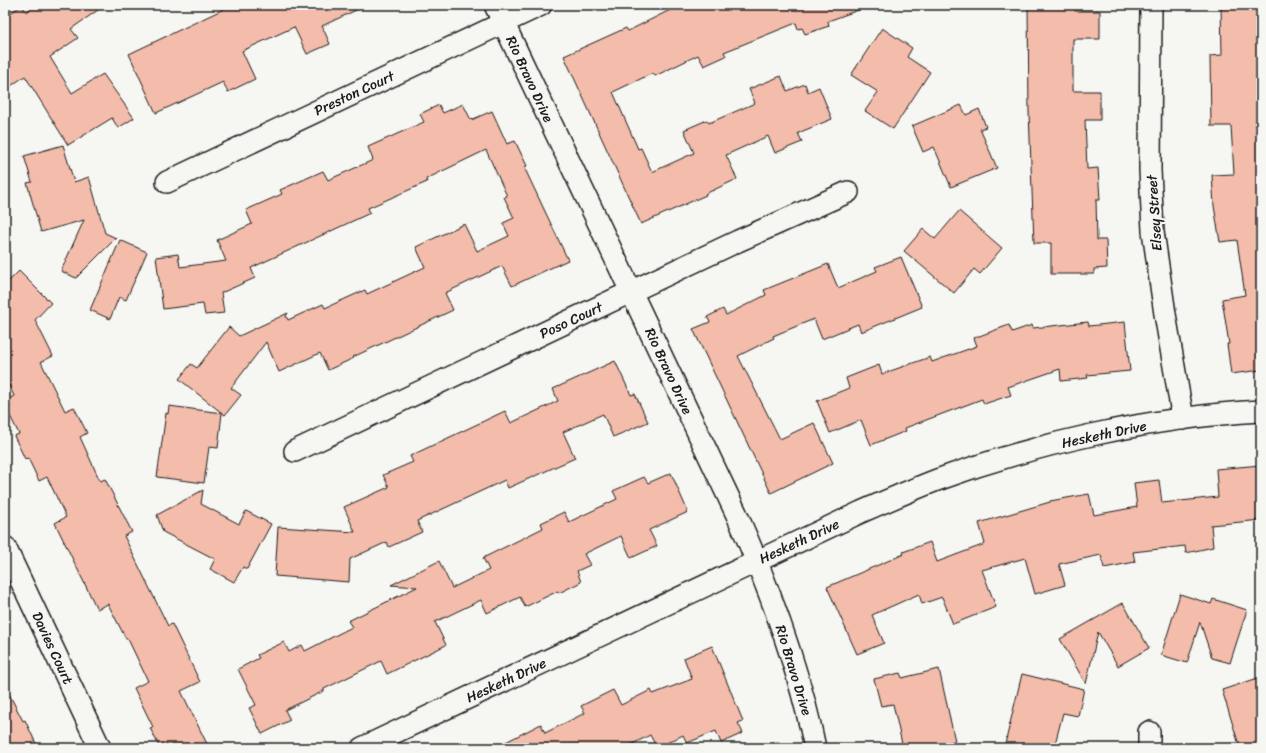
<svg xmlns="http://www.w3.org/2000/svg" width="1266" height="753" font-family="Sriracha,sans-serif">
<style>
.building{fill:#f4bcaa;stroke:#1c1c1c}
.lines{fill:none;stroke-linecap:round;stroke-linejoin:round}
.minor-casing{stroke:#1c1c1c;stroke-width:24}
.minor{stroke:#f6f6f2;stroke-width:21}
.labels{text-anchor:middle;stroke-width:4;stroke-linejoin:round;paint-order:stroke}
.street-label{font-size:14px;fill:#1c1c1c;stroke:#f6f6f2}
</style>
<rect width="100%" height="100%" fill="#f6f6f2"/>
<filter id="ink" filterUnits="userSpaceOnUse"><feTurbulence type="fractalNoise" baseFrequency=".025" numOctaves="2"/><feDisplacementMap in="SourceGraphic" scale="8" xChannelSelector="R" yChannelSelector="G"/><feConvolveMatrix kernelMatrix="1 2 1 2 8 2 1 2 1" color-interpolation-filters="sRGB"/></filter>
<g filter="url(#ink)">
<g class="building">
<path d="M22,5l4,7 10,-7h69l-34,24 7,9 -28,19 22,36 31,-19 31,44 -16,10 -6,-10 -44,27 -43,-69 -20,14v-73z"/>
<path d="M232,5h135l-45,21 8,18 -23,10 -13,-27 -52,24 13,28 -27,13 -5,-10 -67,31 -27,-59z"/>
<path d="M680,5h184v3l-36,13 1,5 -24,8 -3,-6 -4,1 -2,-6 -72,29 2,4 -22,10 -6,-11 -43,21 -2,-3 -40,19 25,57 3,-1 11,24 42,-19 -10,-23 23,-10 2,3 46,-20 -6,-14 32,-13 6,15 18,-7 3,8 11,-5 13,32 -34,14 4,9 -27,11 -7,-17 -42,19 11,24 -32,15 1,1 -65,29 -77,-168 62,-28 2,3z"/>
<path d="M1028,5h46l1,6h25v28h-27v52h27v29h-15l2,49 11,-1 2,32h-4l1,40h9l1,28 -13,1v5h-43v-31h-17l-5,-131z"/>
<path d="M1221,5h40v365l-30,4 -4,-30h2l-7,-45 23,-4 -8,-55 -17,2 -6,-36 -2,-31 22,-1 -3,-48h-20l-1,-70 12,-1z"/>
<path d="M882,28l30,20 -5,9 23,15 -37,57 -28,-18 13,-19 -27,-17z"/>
<path d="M463,104l8,16 21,-9 15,33 8,-3 12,25 -3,1 44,93 -56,26 -10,-20 -57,27 8,17 -100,47 1,1 -26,12 -8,-17 -41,19 -13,-30 -35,46 10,7 -16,20 -3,-2 -4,35 -9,-1 -5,36 -47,-6 9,-64 2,1 1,-8 53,7 -43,-34 12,-15 6,4 32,-41 10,9 49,-23 -2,3 2,4 35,-16 2,4 40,-18 2,4 58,-27 -9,-20 48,-23 13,27 32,-15 -6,-13 11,-5 -10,-21 3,-1 -21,-46 -60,29 1,3 -59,26 2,5 -119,55 4,10 -34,15 3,20 -19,2 -2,-11 -40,5 -7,-52 22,-3 2,13 46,-6 -9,-21 35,-16 -6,-14 36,-16 -2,-4 43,-19 5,9 45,-20 -5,-13 56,-25 -4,-8 19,-9 4,8z"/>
<path d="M961,105l5,10 13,-6 7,18 -6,2 17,39 -46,19 -17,-40 -11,5 -11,-26z"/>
<path d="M63,145l11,37 15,-5 16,56 11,5 -40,40 -15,-7 23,-51 -43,12 -14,-49 5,-1 -8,-26z"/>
<path d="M959,211l43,37 -22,26 -6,-5 -20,24 -50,-42 19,-22 12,10z"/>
<path d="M120,240l27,12 -21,48 -7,-3 -9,22 -20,-9z"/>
<path d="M901,257l21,50 -61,25 -3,-8 -36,15 -8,-20 -41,17 1,2 -36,18 42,83 34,-16 19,40 -62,30 -78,-164 17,-7 -3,-5 16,-8 3,6 40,-20 -2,-5 64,-26 10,24 39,-17 -2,-4z"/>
<path d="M19,271l32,32 -16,17 18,36 -12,6 24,49 9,-4 13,26 -7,4 20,44 5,-2 27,53 -8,4 44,90 4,-2 28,58 -19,9 28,57h-49l-10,-20 3,-1 -19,-39 14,-7 -20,-42h-2l-18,-35 -11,5 -42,-86 11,-6 -19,-40 -8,4 -11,-23 -3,1 -11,-23 5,-2 -14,-28v-5l9,-5 -9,-19v-92z"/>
<path d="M1088,322l1,4 36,-4 5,49 -43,4 1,3 -27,3 -1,-12 -52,18 3,8 -27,9 -2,-5 -77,29 1,3 -35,14 -10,-25 -31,13 -13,-32 32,-13 -3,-10 33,-13 3,9 48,-17 2,5 45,-16 -3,-8 35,-13 3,7 20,-7 1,3z"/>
<path d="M615,361l16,34 4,-1 13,28 -35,15 -10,-23 -40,18 12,26 -67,30 -3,-8 -88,41 5,11 -33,15 -2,-5 -37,17 -1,23 -74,-6 3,-49 77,5 -11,-25 45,-20 -6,-12 30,-13 -3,-6 95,-45 6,12 47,-22 -5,-12z"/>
<path d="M1261,465v55l-50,5 2,22 -27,6 -1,-7 -52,6 2,10 -31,6 -3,-13 -42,9 6,21 -30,9 -10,-36 -43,12 14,37 -43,17 -11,-27 -20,7 -3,-10 -47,21 12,28 -27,11 -30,-67 77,-33 -1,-2 27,-10 7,20 48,-18 -6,-21 71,-21v-1l39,-7 5,21 43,-8 -3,-24 25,-3 3,23 56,-6 -2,-28z"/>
<path d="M671,473l17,39 -39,18 8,16 -26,12 -10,-22 -37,18 6,11 -13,6 4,11 -22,11 -1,-2 -33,16 -5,-10 -33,16 -6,-13 -46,22 11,23 -59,29 -6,-13 -57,28v2l-39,19 5,10 -28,14 -13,-26 7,-3 -18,-36 21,-11 -2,-3 27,-13 5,10 13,-7 3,6 47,-24 -4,-6 69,-34 -26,-2 48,-24 13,27 37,-18 -6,-12 60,-30 -2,-5 23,-11 5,10 48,-23 -4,-8 31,-14 4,6z"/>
<path d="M203,490l-2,14 38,20 7,-13 25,13 -24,45 -4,-2 -9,15 -24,-13 5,-10 -52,-27 -6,-17z"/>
<path d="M1180,594l31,10 2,-5 34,11 -17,53 -18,-5 -12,-36 -13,41 -26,-8z"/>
<path d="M1123,603l26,45 -31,18 -20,-34 -12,52 -26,-45z"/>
<path d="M712,646l31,75 -5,2 5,10 -22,10 -5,-12 -29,12 -4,-8 -26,13 -7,-13 -25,13h-131l47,-24 4,9 40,-20 -4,-7 32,-16 8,15 30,-15 2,4 39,-15 -8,-21z"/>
<path d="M939,669l16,72 -30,7h-22l-10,-44 -12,2 -7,-27 26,-6 2,5z"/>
<path d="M1022,674l62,15 -6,27 -15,-3 -9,35h-50z"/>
<path d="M1261,677v71h-21l-18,-58z"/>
<path d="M5,686l18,35 2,-1 13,28h-33z"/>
</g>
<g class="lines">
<g class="minor-casing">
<g id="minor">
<path d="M495,5l242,510c33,75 62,152 78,233"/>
<path d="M1151,5l-1,165 3,61 12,83 18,105"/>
<path d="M167,182l374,-177"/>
<path d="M295,451l443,-210 110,-49"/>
<path d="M5,547l95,201"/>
<path d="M1149,732v16"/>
<path d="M362,748l499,-236c25,-11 50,-22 76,-32 101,-37 216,-63 324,-69"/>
</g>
</g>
<use href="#minor" class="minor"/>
</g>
</g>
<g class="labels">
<g class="street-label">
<text transform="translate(530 79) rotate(65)" y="5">Rio Bravo Drive</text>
<text transform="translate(354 93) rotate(-25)" y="5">Preston Court</text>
<text transform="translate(1154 213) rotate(-94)" y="5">Elsey Street</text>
<text transform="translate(571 320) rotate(-25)" y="5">Poso Court</text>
<text transform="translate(669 371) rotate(65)" y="5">Rio Bravo Drive</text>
<text transform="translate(1104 434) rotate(-12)" y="5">Hesketh Drive</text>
<text transform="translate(799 541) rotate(-25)" y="5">Hesketh Drive</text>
<text transform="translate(53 648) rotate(65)" y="5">Davies Court</text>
<text transform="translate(794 670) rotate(73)" y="5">Rio Bravo Drive</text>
<text transform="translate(506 680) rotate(-25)" y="5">Hesketh Drive</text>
</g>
</g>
<rect width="1266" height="753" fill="none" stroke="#f6f6f2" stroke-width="20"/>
<rect x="10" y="10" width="1246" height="733" fill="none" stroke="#1c1c1c" stroke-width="1.5" filter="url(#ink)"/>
</svg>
